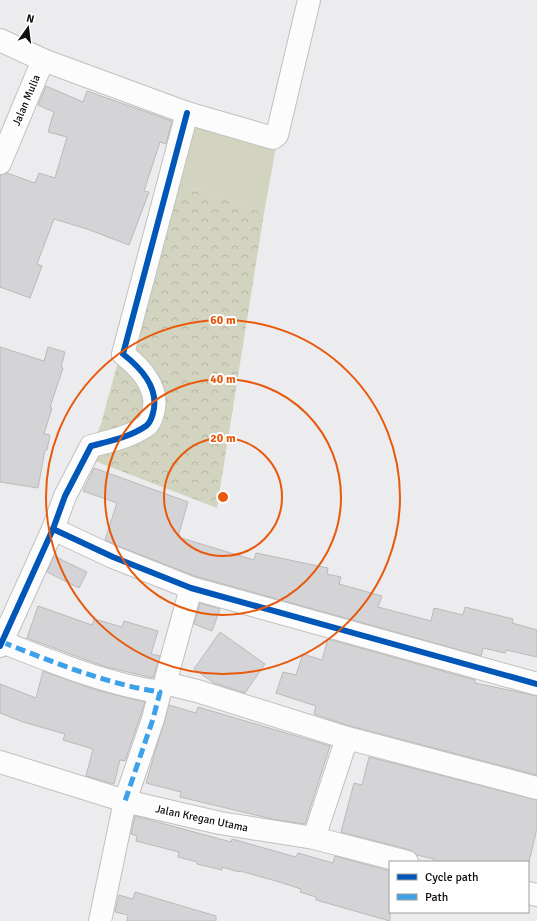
<svg xmlns="http://www.w3.org/2000/svg" width="537" height="921" font-family="Signika,sans-serif">
<style>
.green{fill:#d3d4bf}
.forest{fill:url(#forest-crowns)}
.building{fill:#d4d4d6;stroke:#bababb}
.lines{fill:none;stroke-linecap:round;stroke-linejoin:round}
.minor-casing{stroke:#c0c0c1;stroke-width:24}
.minor{stroke:#fcfcfc;stroke-width:22}
.quiet{stroke:#3da1ea;stroke-width:5;stroke-dasharray:10 5;stroke-linecap:butt}
.cycleway-casing{stroke:#fff;stroke-width:8}
.cycleway{stroke:#0057b8;stroke-width:6}
.ring{fill:none;stroke:#e8590c;stroke-width:2}
.labels{text-anchor:middle;stroke-width:4;stroke-linejoin:round;paint-order:stroke}
.street-label{font-size:11px;fill:#0e0d0f;stroke:#fff}
.centre{fill:#e8590c;stroke:#fff;stroke-width:2}
.ring-label{font-size:12px;text-anchor:middle;font-weight:bold;fill:#e8590c;stroke:#fff;stroke-width:4;stroke-linejoin:round;paint-order:stroke}
</style>
<defs>
<pattern id="forest-crowns" width="20" height="18" patternUnits="userSpaceOnUse"><rect width="20" height="18" fill="#d3d4bf"/><path d="M2 6a3 3 0 1 1 6 0M12 15a3 3 0 1 1 6 0" fill="none" stroke="#b4b5a3"/></pattern>
</defs>
<rect width="100%" height="100%" fill="#ecebee"/>
<path class="green" d="M185,117l92,24 -13,72 -96,-34z"/>
<path class="forest" d="M168,179l96,34 -47,295 -130,-50 14,-34z"/>
<g class="building">
<path d="M46,86l37,16 4,-11 85,30 -6,23 -6,-2 -16,49 5,1 -20,53 -42,-16 -33,-10 -17,45 5,2 -12,32 -30,-11v-112l7,-2 28,10 4,-10 16,5 12,-41 -19,-5 6,-20 -16,-7z"/>
<path d="M0,347l44,14 4,-14 17,5 -4,15 2,1 -13,39 2,1 -8,26 6,1 -3,15h-2l-7,38 -38,-6z"/>
<path d="M94,468l94,34 -10,35 76,23 2,-7 72,15 -1,6 14,3 -2,7 43,12 -4,11 53,14 3,-13 29,7 2,-8 48,12 -1,4 25,7v27l-31,-7 -1,3 -22,-5 -2,8 -286,-80 -77,-30 -13,-6 12,-37 -34,-12z"/>
<path d="M54,556l33,16 -8,16 -32,-16z"/>
<path d="M200,603l20,6 -8,22 -18,-7z"/>
<path d="M38,606l54,19 2,-6 28,8 2,-6 34,10 -7,23 9,2 -7,22 -50,-12 -76,-28z"/>
<path d="M220,632l45,32 -20,29 -31,-10 -20,-14z"/>
<path d="M328,639l147,41v3l62,13v79l-187,-49 -36,-12 2,-8 -40,-13 7,-21 13,3 7,-21 19,6z"/>
<path d="M43,671l53,19 49,12 -20,59 -5,-1 -6,24 -28,-8 7,-27 -30,-9 2,-6 -42,-12 -23,-9v-29l36,14z"/>
<path d="M169,705l27,8 2,-6 132,39 -25,78 -33,-5 -92,-22 1,-5 -35,-9z"/>
<path d="M369,757l168,43v28l-8,34h-96l1,-3 -17,-4 -7,-5 -69,-18 13,-49 8,2z"/>
<path d="M135,816l96,26 1,-3 64,18 2,-4 35,10 2,-7 55,15v50l-74,-21v-3l-16,-5 1,-3 -25,-8 -36,-10 -1,1 -17,-5v3l-25,-6v-2l-19,-5 1,-5 -43,-11 1,-5 -6,-2z"/>
<path d="M135,892l81,24v5h-89l1,-6 -13,-3 4,-17 14,4z"/>
</g>
<g class="lines">
<g class="minor-casing">
<g id="minor">
<path d="M0,40l43,20 144,53 86,25 4,-3 32,-135"/>
<path d="M0,163l43,-103"/>
<path d="M53,529l60,28 78,31 346,96"/>
<path d="M191,588l-26,95 32,8 150,47 190,50"/>
<path d="M2,642c51,20 104,42 158,50l-7,27 -28,82 -25,120"/>
<path d="M0,646l53,-117 12,-33 26,-50c19,-5 39,-9 55,-20 4,-3 6,-9 7,-13 7,-25 -12,-45 -30,-59l64,-241"/>
<path d="M0,762l125,39 95,22 94,15 93,24"/>
<path d="M314,838l33,-100"/>
<path d="M528,893l9,2"/>
</g>
</g>
<use href="#minor" class="minor"/>
<path class="quiet" d="M2,642c51,20 104,42 158,50l-7,27 -28,82"/>
<g class="cycleway-casing">
<g id="cycleway">
<path d="M53,529l60,28 78,31 346,96"/>
<path d="M0,646l53,-117 12,-33 26,-50c19,-5 39,-9 55,-20 4,-3 6,-9 7,-13 7,-25 -12,-45 -30,-59l64,-241"/>
</g>
</g>
<use href="#cycleway" class="cycleway"/>
</g>
<g class="ring">
<circle cx="223" cy="497" r="59"/>
<circle cx="223" cy="497" r="118"/>
<circle cx="223" cy="497" r="177"/>
</g>
<g class="labels">
<g class="street-label">
<text transform="translate(26 100) rotate(-67)" y="4">Jalan Mulia</text>
<text transform="translate(202 818) rotate(12)" y="4">Jalan Kregan Utama</text>
</g>
</g>
<circle cx="223" cy="497" r="6" class="centre"/>
<g class="ring-label">
<text x="223" y="324">60 m</text>
<text x="223" y="383">40 m</text>
<text x="223" y="442">20 m</text>
</g>
<rect x="389" y="861" width="140" height="52" fill="#ffffff" stroke="#9f9e9f"/>
<rect x="397" y="874" width="20" height="6" fill="#0057b8" stroke="#9f9e9f"/>
<text x="425" y="881" font-size="12" fill="#0e0d0f">Cycle path</text>
<rect x="397" y="894" width="20" height="6" fill="#3da1ea" stroke="#9f9e9f"/>
<text x="425" y="901" font-size="12" fill="#0e0d0f">Path</text>
<g transform="translate(28 28) rotate(14)" stroke="#ffffff" stroke-width="3" paint-order="stroke">
<path d="M0-3L7 15L0 10L-7 15Z" fill="#0e0d0f"/>
<text y="-6" font-size="11" font-weight="bold" text-anchor="middle" fill="#0e0d0f">N</text>
</g>
</svg>
